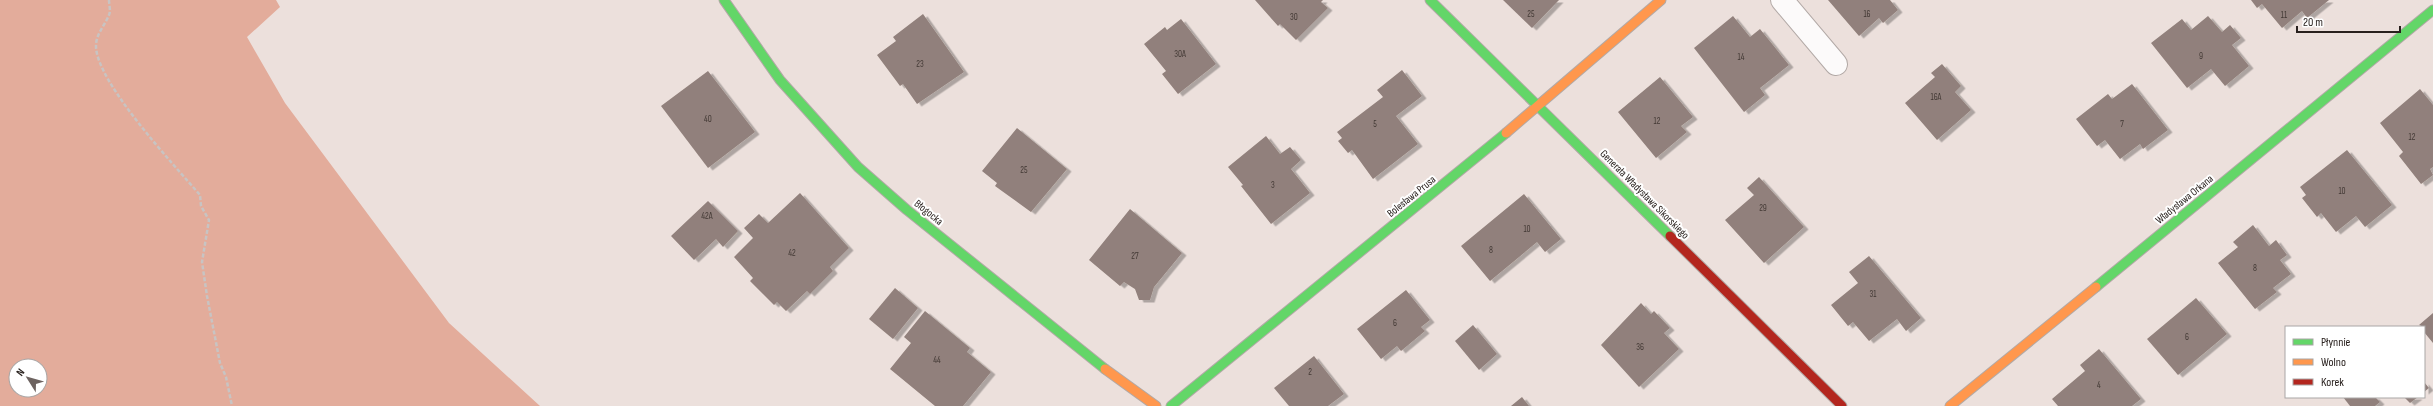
<svg xmlns="http://www.w3.org/2000/svg" width="2433" height="406" font-family="'Sofia Sans Condensed',sans-serif">
<style>
.forest{fill:#e3ac9b;fill-rule:evenodd}
.building{fill:#91807b;filter:url(#shadow)}
.lines{fill:none;stroke-linecap:round;stroke-linejoin:round}
.street-casing{stroke:#b2a9a6;stroke-width:24}
.fast-casing{stroke:#b2a9a6;stroke-width:11}
.slow-casing{stroke:#b2a9a6;stroke-width:11}
.jam-casing{stroke:#b2a9a6;stroke-width:11}
.path{stroke:#c8c4c3;stroke-width:2.5;stroke-dasharray:4 2;stroke-linecap:butt}
.street{stroke:#fcfafa;stroke-width:22}
.fast{stroke:#63d668;stroke-width:9}
.slow{stroke:#ff974d;stroke-width:9}
.jam{stroke:#b3261e;stroke-width:9}
.labels{text-anchor:middle;stroke-width:4;stroke-linejoin:round;paint-order:stroke}
.number-label{font-size:9px;fill:#423834}
.street-label{font-size:11px;fill:#28201d;stroke:#fff}
</style>
<defs>
<filter id="shadow"><feDropShadow dx="4.5" dy="2.5" stdDeviation="0" flood-color="#0004"/></filter>
</defs>
<rect width="100%" height="100%" fill="#ece0dc"/>
<path class="forest" d="M0,0h276l4,7 -33,30 38,66 164,220 91,83h-540zM16,366h24v24h-24z"/>
<g class="building">
<path d="M1255,0h68l-2,2 7,6 -32,32 -16,-16 -2,2z"/>
<path d="M1503,0h56l-27,28z"/>
<path d="M1828,0h62l8,10 -15,13 -4,-5 -20,18z"/>
<path d="M2251,0h78l-22,18 -5,-7 -20,17 -20,-24 -5,4z"/>
<path d="M923,14l41,58 -47,32 -14,-20 -3,2 -23,-31 19,-14 -3,-4z"/>
<path d="M1733,16l17,21 10,-8 29,36 -29,23 5,7 -21,17 -50,-64z"/>
<path d="M2208,16l14,16 8,-7 11,13 -9,7 17,21 -24,20 -14,-17 -24,19 -36,-45 31,-24 9,11z"/>
<path d="M1181,19l35,45 -38,30 -16,-20 4,-3 -22,-27 21,-17 2,3z"/>
<path d="M1942,64l19,22 -6,6 16,18 -34,30 -32,-37 30,-26 -4,-4z"/>
<path d="M1402,70l20,26 -26,20 22,28 -45,35 -21,-29 -4,3 -10,-12 4,-3 -5,-6 46,-35 -6,-7z"/>
<path d="M708,71l47,61 -47,36 -47,-62z"/>
<path d="M1660,77l33,40 -12,9 6,6 -31,26 -38,-46z"/>
<path d="M2132,84l36,46 -25,19 -3,-5 -20,15 -15,-19 -8,6 -21,-27 32,-25 4,5z"/>
<path d="M2420,89l13,16v62l-3,2 3,6 -12,9 -22,-28 4,-4 -23,-29z"/>
<path d="M1017,128l50,41 -36,43 -36,-26 2,-3 -15,-12z"/>
<path d="M1266,136l14,18 10,-7 11,13 -10,9 19,24 -39,31 -30,-38 2,-1 -15,-18z"/>
<path d="M2347,150l45,55 -27,22 -9,-11 -20,16 -15,-19 -4,4 -15,-19 4,-3 -6,-8z"/>
<path d="M1759,177l45,50 -40,36 -39,-43 29,-25 -7,-7z"/>
<path d="M800,193l49,55 -19,19 3,4 -23,23 -3,-3 -21,20 -9,-9 -3,3 -24,-24 3,-3 -19,-21 19,-19 -9,-10 15,-14 9,9z"/>
<path d="M1524,194l37,45 -16,13 -8,-10 -47,39 -29,-35z"/>
<path d="M708,201l30,30 -15,16 -7,-8 -22,21 -23,-24z"/>
<path d="M1130,209l52,44 -28,34 -4,13h-11l-4,-11 -11,-7 -4,4 -31,-26z"/>
<path d="M2253,225l16,21 7,-6 11,15 -7,5 11,14 -18,14 4,4 -22,17 -37,-46 20,-16 -5,-5z"/>
<path d="M1869,256l52,62 -15,13 -9,-12 -28,22 -16,-19 -5,4 -17,-21 27,-22 -9,-11z"/>
<path d="M895,288l23,20 -25,31 -24,-20z"/>
<path d="M1406,290l24,30 -9,7 4,4 -24,20 -4,-5 -16,13 -24,-30z"/>
<path d="M2196,298l31,36 -49,41 -31,-36z"/>
<path d="M1641,303l10,11 3,-3 16,17 -6,5 15,16 -40,38 -38,-42z"/>
<path d="M925,311l45,37 -3,4 24,20 -28,34h-28l-45,-37 21,-26 -7,-6z"/>
<path d="M2433,313v30l-9,-11v-5l-5,-2z"/>
<path d="M1473,325l24,29 -18,16 -24,-29z"/>
<path d="M2099,349l42,50 -9,7h-74l-6,-7 33,-28 -5,-6z"/>
<path d="M1314,356l30,38 -16,12h-39l-15,-18z"/>
<path d="M2424,382l5,6 -5,4z"/>
<path d="M1522,397l7,9h-18z"/>
<path d="M2343,397h32l5,5 -5,4h-25z"/>
<path d="M2404,397h14l-8,6z"/>
</g>
<g class="lines">
<g class="street-casing">
<path id="street" d="M1782,0l54,64"/>
</g>
<g class="fast-casing">
<g id="fast">
<path d="M724,0l56,80 78,87 49,43 198,159"/>
<path d="M1430,0l240,236"/>
<path d="M2096,287l337,-277"/>
<path d="M1171,406l335,-273"/>
</g>
</g>
<g class="slow-casing">
<g id="slow">
<path d="M1506,133l155,-133"/>
<path d="M1105,369l51,37"/>
<path d="M1950,406l146,-119"/>
</g>
</g>
<g class="jam-casing">
<path id="jam" d="M1670,236l172,170"/>
</g>
<path class="path" d="M109,0c0,5 2,11 0,15 -4,10 -13,19 -13,31 0,36 79,120 104,149l1,11 8,14 -7,42 5,34 13,67 6,14 6,29"/>
<use href="#street" class="street"/>
<use href="#fast" class="fast"/>
<use href="#slow" class="slow"/>
<use href="#jam" class="jam"/>
</g>
<g class="labels">
<g class="number-label">
<text x="1531" y="17">25</text>
<text x="1867" y="17">16</text>
<text x="2284" y="18">11</text>
<text x="1294" y="20">30</text>
<text x="1180" y="57">30A</text>
<text x="2201" y="59">9</text>
<text x="1741" y="60">14</text>
<text x="920" y="67">23</text>
<text x="1936" y="100">16A</text>
<text x="708" y="122">40</text>
<text x="1657" y="124">12</text>
<text x="1375" y="127">5</text>
<text x="2122" y="127">7</text>
<text x="2412" y="140">12</text>
<text x="1024" y="173">25</text>
<text x="1273" y="188">3</text>
<text x="2342" y="194">10</text>
<text x="1763" y="211">29</text>
<text x="707" y="219">42A</text>
<text x="1527" y="232">10</text>
<text x="1491" y="253">8</text>
<text x="792" y="256">42</text>
<text x="1135" y="259">27</text>
<text x="2255" y="271">8</text>
<text x="1873" y="297">31</text>
<text x="1395" y="326">6</text>
<text x="2187" y="340">6</text>
<text x="1640" y="350">36</text>
<text x="937" y="363">44</text>
<text x="1310" y="375">2</text>
<text x="2099" y="388">4</text>
</g>
<g class="street-label">
<text transform="translate(1645 194) rotate(45)" y="4">Generała Władysława Sikorskiego</text>
<text transform="translate(1411 196) rotate(-39)" y="4">Bolesława Prusa</text>
<text transform="translate(2184 199) rotate(-39)" y="4">Władysława Orkana</text>
<text transform="translate(929 212) rotate(39)" y="4">Błogocka</text>
</g>
</g>
<rect x="2285" y="326" width="140" height="72" fill="#ffffff" stroke="#a9a6a5"/>
<rect x="2293" y="339" width="20" height="6" fill="#63d668" stroke="#a9a6a5"/>
<text x="2321" y="346" font-size="12" fill="#28201d">Płynnie</text>
<rect x="2293" y="359" width="20" height="6" fill="#ff974d" stroke="#a9a6a5"/>
<text x="2321" y="366" font-size="12" fill="#28201d">Wolno</text>
<rect x="2293" y="379" width="20" height="6" fill="#b3261e" stroke="#a9a6a5"/>
<text x="2321" y="386" font-size="12" fill="#28201d">Korek</text>
<g transform="translate(28 378) rotate(307)"><circle r="19" fill="#ffffff" stroke="#a9a6a5"/>
<path d="M0-3L7 15L0 10L-7 15Z" fill="#6d6360"/>
<text y="-6" font-size="11" font-weight="bold" text-anchor="middle" fill="#28201d">N</text>
</g>
<path d="M2297 26v6h103v-6" fill="none" stroke="#28201d" stroke-width="2"/>
<text x="2303" y="26" font-size="12" fill="#28201d" stroke="#ffffff" stroke-width="3" paint-order="stroke">20 m</text>
</svg>
